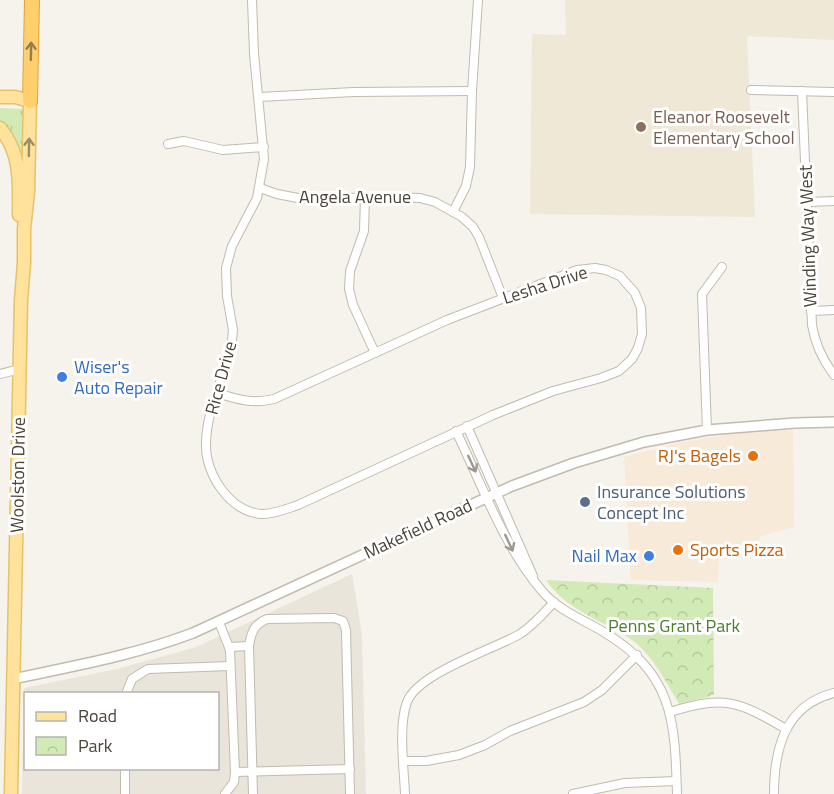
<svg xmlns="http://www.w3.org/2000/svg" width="834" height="794" font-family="'Titillium Web',sans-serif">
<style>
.residential{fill:#eae5da;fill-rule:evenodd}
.commercial{fill:#f7ead8}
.education{fill:#efe8d6}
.grass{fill:url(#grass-tufts)}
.park{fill:url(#park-crowns)}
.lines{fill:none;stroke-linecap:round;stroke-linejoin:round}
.minor-casing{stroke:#c2bbae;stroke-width:10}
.tertiary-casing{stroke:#c2bbae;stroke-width:12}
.primary-casing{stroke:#e6c16a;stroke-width:15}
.motorway-casing{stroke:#e0a43c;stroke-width:16}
.minor{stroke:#fff;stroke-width:8}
.tertiary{stroke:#fff;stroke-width:9}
.primary{stroke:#ffe39c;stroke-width:12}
.motorway{stroke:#ffcf6e;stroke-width:14}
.oneway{stroke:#937c4e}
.oneway2{stroke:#9c8c66}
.oneway3{stroke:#9c9892}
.education-dot{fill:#8d6e63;stroke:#fff;stroke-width:2}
.shop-dot{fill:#3f7fe0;stroke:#fff;stroke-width:2}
.food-dot{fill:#e8710a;stroke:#fff;stroke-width:2}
.service-dot{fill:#5c6f8a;stroke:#fff;stroke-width:2}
.labels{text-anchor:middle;stroke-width:6;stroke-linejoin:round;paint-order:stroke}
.education-label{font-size:18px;fill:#785e54;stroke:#fff;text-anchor:start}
.street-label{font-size:18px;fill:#4b4439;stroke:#fff}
.shop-label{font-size:18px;fill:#366cbe;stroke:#fff;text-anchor:start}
.food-label{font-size:18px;fill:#c56008;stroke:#fff;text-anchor:end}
.service-label{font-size:18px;fill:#4e5e75;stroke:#fff;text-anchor:start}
.park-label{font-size:18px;fill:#4a7f2a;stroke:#fff}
</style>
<defs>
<pattern id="grass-tufts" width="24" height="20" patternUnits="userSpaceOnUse" patternTransform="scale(1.5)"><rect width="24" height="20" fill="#d2eab5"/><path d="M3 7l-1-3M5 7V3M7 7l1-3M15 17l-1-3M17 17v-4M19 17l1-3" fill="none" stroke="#b6ca9c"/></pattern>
<pattern id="park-crowns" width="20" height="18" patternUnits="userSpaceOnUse" patternTransform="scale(1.5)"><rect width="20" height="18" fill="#d2eab5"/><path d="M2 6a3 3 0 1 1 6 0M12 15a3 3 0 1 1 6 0" fill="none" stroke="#b6ca9c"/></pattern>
</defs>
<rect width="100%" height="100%" fill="#f6f3ec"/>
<path class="residential" d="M352,574l10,61 4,159h-344l2,-106 93,-19 79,-22zM26,694h192v74h-192z"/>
<path class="commercial" d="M793,430l1,97 -33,9 -11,21 -31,2 -1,23 -87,-2 -7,-123 54,-14 57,-10z"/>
<path class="education" d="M565,0h269v40l-87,-4 8,181 -225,-3 2,-180 34,1z"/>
<path class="grass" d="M0,108l23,1v53h-2l-21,-39z"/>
<path class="park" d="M546,580l167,8 1,107 -35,9c-12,-21 -29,-53 -50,-66 -29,-19 -63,-28 -83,-58z"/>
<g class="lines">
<g class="minor-casing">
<g id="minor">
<path d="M751,90l83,2"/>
<path d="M802,91l10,234c3,19 10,34 22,50"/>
<path d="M259,97l95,-5 118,-1"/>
<path d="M168,144l16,-3 39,9 41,-3"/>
<path d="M260,188l17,6 26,5 88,-2 29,1 15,4 27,15 11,10 6,10 24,61"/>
<path d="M365,197l-1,34 -14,40 -1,18 4,16 22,48"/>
<path d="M807,202l27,-1"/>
<path d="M453,212l13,-26 4,-19 2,-76 6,-91"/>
<path d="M811,311l23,-1"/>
<path d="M0,374l20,-5"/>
<path d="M218,393c20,7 36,11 56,6l173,-79 130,-50 18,-2 11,2 14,6 15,17 6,15 1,26 -4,14 -6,11 -13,12 -18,7 -48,13 -60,24 -195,90c-12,4 -23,9 -36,9 -32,-2 -57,-40 -56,-70 0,-35 20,-69 26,-104l1,-10 -6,-34 -1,-28 6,-22 25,-48 7,-39 -10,-105 -2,-54"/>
<path d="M467,426l66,150"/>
<path d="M707,430l-5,-136 20,-27"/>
<path d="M456,431c26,54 47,114 86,160 16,19 40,28 60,40 71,42 73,88 75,163"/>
<path d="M219,622l11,28 5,122 -1,10 -9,12"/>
<path d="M229,647l20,-1"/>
<path d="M126,694l6,-15 16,-10 82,-3"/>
<path d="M670,712c55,-17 68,-11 116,17"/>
<path d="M404,761h22l33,-6 26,-10 25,-14 74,-29 18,-12 35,-35"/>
<path d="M235,772l115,-3"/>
<path d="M125,794v-26"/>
<path d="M253,794l-4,-148c2,-13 5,-22 18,-27l67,-1 9,3 3,9 4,164"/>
<path d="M405,794c-1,-27 -7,-67 2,-92 11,-29 85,-52 113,-68 14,-9 23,-20 34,-32"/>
<path d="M573,794l52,-11 51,-2"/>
<path d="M774,794c0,-45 11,-89 60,-101"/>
</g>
</g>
<g class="tertiary-casing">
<path id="tertiary" d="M13,679c61,-13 122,-24 180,-46l319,-147 62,-23 70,-21 63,-12 88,-7 39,-1"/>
</g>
<g class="primary-casing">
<g id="primary">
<path d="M0,97h15l15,4"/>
<path d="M0,128c22,26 19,56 19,87"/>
<path d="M11,794l10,-494 3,-37v-34l4,-37 2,-91"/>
</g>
</g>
<g class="motorway-casing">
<path id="motorway" d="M30,101l2,-101"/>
</g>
<use href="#minor" class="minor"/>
<use href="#tertiary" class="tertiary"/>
<use href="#primary" class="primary"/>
<use href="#motorway" class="motorway"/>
</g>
<defs><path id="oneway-shaft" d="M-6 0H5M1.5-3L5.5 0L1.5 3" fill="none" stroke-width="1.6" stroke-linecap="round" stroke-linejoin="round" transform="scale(1.5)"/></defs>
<use class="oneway" href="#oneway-shaft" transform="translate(31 51) rotate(-89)"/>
<use class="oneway2" href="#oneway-shaft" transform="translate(29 147) rotate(-89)"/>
<g class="oneway3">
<use href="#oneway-shaft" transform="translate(472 464) rotate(65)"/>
<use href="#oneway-shaft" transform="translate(509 543) rotate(65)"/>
</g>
<circle class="education-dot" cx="641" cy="127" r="6"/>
<g class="shop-dot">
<circle cx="62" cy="377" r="6"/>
<circle cx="649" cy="556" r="6"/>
</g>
<g class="food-dot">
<circle cx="753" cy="456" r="6"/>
<circle cx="678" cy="550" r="6"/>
</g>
<circle class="service-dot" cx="585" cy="502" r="6"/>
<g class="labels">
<g class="education-label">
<text x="653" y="123">Eleanor Roosevelt<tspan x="653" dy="21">Elementary School</tspan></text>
</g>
<g class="street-label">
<text x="355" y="203">Angela Avenue</text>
<text transform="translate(808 236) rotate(-92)" y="6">Winding Way West</text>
<text transform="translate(545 285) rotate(-18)" y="6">Lesha Drive</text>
<text transform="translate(221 378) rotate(-75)" y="6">Rice Drive</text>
<text transform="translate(18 475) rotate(-89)" y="6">Woolston Drive</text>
<text transform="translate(418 529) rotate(-25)" y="6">Makefield Road</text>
</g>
<g class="shop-label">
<text x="74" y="373">Wiser's<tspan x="74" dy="21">Auto Repair</tspan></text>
<text x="637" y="562" text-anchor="end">Nail Max</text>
</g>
<g class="food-label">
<text x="741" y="462">RJ's Bagels</text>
<text x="690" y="556" text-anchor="start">Sports Pizza</text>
</g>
<g class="service-label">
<text x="597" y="498">Insurance Solutions<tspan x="597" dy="21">Concept Inc</tspan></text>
</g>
<g class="park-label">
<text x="674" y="632">Penns Grant Park</text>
</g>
</g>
<rect x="24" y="692" width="195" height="78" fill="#ffffff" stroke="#b7b4b0" stroke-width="1.5"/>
<rect x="36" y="712" width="30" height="9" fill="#ffe39c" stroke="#b7b4b0" stroke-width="1.5"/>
<text x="78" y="722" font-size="18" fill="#4b4439">Road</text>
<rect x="36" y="737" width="30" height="18" fill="url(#park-crowns)" stroke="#b7b4b0" stroke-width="1.5"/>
<text x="78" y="752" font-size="18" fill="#4b4439">Park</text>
</svg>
